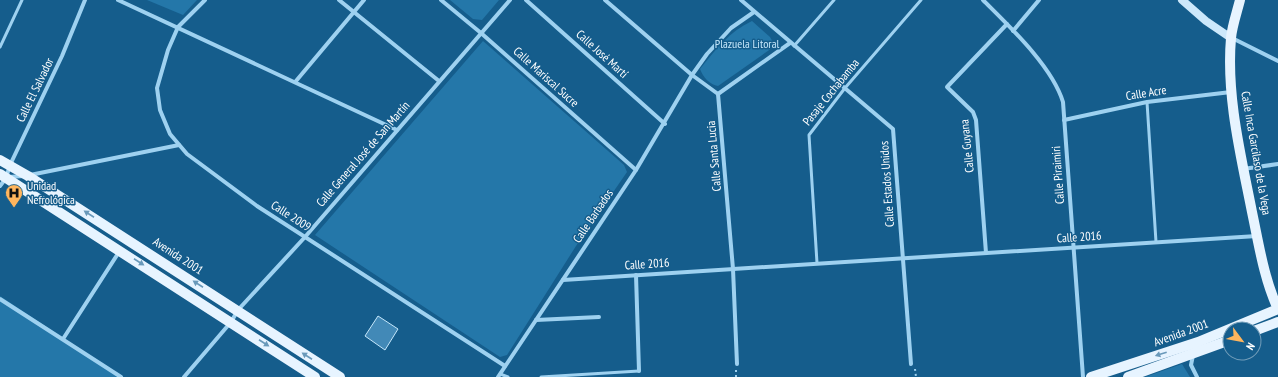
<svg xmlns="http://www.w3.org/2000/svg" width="1278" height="377" font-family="'PT Sans Narrow',sans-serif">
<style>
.green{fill:#2477a9}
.building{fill:#4289b7;stroke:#c5e7fb}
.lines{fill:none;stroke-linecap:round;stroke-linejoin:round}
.path{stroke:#9ed1f0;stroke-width:2;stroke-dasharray:2 3;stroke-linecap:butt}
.service{stroke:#9ed1f0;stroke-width:3}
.minor{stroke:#9ed1f0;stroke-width:4}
.secondary{stroke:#cce8fb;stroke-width:8}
.primary{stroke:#e7f4ff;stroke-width:10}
.oneway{fill:#6999ba}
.labels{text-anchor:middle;stroke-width:3;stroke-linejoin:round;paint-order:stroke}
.park-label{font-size:12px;fill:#c5e7fb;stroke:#155d8c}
.street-label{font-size:12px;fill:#fff;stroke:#155d8c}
.poi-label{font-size:12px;fill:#fff;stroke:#155d8c;text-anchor:start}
</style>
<rect width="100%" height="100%" fill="#155d8c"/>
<g class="green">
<path d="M147,0h50l-14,15z"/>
<path d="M450,0h49l-17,20 -9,-1z"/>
<path d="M752,21l18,16 5,9 -57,40c-8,-1 -15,-9 -18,-17 15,-19 30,-38 52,-48z"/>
<path d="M483,41l141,124 3,7 -51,74 -69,109 -7,2 -185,-122z"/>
<path d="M0,296l122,81h-122z"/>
<path d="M1182,364l8,13h-45z"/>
</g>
<path class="building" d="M378,316l20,13 -13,21 -20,-14z"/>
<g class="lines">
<g class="path">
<path d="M915,369l1,8"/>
<path d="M736,377v-7"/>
</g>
<g class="service">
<path d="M794,46l40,-46"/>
<path d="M0,47l22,-47"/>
<path d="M1147,102l9,140"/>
<path d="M817,263l-8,-128 36,-47 76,-88"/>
<path d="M500,374l8,3"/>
<path d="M541,377l98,-6"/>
</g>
<g class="minor">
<path d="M118,0l279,130"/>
<path d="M205,0l-27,27 -10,23 -11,38 3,22 10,24 17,20 70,52 248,160"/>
<path d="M339,0l100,81"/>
<path d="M441,0l40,33 155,137"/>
<path d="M526,0l139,124"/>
<path d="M605,0l87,75 26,19 15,175 4,95"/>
<path d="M741,0l152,129 18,235"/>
<path d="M983,0c26,26 69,66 80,102l20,275"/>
<path d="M1013,31l26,-31"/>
<path d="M1232,38l46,23"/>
<path d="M296,81l68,-81"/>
<path d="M718,94l72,-51"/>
<path d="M1064,120l83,-18 84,-10"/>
<path d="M1243,169l35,-5"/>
<path d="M30,175l149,-30"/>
<path d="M8,177l16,-1"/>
<path d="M0,186l6,-8 4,-13 52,-109 23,-56"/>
<path d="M986,253l-10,-133 -3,-8 -26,-25 60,-63"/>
<path d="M733,269l524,-33"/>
<path d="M636,275l3,96"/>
<path d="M563,280l171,-11"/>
<path d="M0,299l121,78"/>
<path d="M536,320l63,-3"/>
<path d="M63,339l56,-87"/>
<path d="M1193,355l-2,10 6,12"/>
<path d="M184,377l47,-55 7,-12 67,-73 205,-237"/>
<path d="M498,377l138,-207 56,-95 15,-21 24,-26 23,-16"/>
</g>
<path class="secondary" d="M1182,0l24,21 25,17"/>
<g class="primary">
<path d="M0,160l28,16 312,201"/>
<path d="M0,174l315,203"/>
<path d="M1254,331l24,-9"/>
<path d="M1091,377l107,-35 80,-33c-14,-30 -19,-64 -26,-97 -11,-56 -26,-116 -21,-174 1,-12 6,-26 9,-38"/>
<path d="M1128,377l102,-37"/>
</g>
</g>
<defs><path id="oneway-solid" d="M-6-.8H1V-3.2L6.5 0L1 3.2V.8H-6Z"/></defs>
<g class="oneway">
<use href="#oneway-solid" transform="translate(89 214) rotate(-147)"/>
<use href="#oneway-solid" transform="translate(139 262) rotate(33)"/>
<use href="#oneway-solid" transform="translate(198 284) rotate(-147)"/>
<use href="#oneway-solid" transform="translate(264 343) rotate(33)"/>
<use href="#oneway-solid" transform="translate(1161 354) rotate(162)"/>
<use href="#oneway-solid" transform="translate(307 356) rotate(-147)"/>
</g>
<defs>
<g id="hospital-pin" transform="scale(0.9)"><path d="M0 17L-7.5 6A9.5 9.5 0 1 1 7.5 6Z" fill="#ffb55d" stroke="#155d8c"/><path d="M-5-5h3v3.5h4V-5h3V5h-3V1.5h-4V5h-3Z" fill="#111"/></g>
</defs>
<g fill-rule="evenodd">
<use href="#hospital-pin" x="14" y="193"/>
</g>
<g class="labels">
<g class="park-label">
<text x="747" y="48">Plazuela Litoral</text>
</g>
<g class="street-label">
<text transform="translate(602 54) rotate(42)" y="4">Calle José Martí</text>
<text transform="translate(546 77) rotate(42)" y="4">Calle Mariscal Sucre</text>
<text transform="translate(35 90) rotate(-64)" y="4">Calle El Salvador</text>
<text transform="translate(831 92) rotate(-51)" y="4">Pasaje Cochabamba</text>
<text transform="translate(1146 93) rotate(-9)" y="4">Calle Acre</text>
<text transform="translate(967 146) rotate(-96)" y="4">Calle Guyana</text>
<text transform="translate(1256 153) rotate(80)" y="4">Calle Inca Garcilaso de la Vega</text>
<text transform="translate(363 154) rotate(-49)" y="4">Calle General José de San Martín</text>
<text transform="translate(714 156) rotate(-95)" y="4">Calle Santa Lucia</text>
<text transform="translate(1058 175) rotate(-94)" y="4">Calle Piraimiri</text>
<text transform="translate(887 184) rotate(-94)" y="4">Calle Estados Unidos</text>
<text transform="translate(291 216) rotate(33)" y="4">Calle 2009</text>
<text transform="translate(593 216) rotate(-56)" y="4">Calle Barbados</text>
<text transform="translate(1079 237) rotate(-4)" y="4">Calle 2016</text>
<text transform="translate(178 256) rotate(33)" y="4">Avenida 2001</text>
<text transform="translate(647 264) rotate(-4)" y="4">Calle 2016</text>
<text transform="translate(1181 333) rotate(-20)" y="4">Avenida 2001</text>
</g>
<g class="poi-label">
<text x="27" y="190">Unidad<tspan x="27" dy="14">Nefrológica</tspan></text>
</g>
</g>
<g transform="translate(1242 341) rotate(122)"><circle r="19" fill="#155d8c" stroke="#739eba"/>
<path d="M0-3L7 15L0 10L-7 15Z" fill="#ffb55d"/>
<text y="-6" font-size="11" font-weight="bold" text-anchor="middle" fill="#ffffff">N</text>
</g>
</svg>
